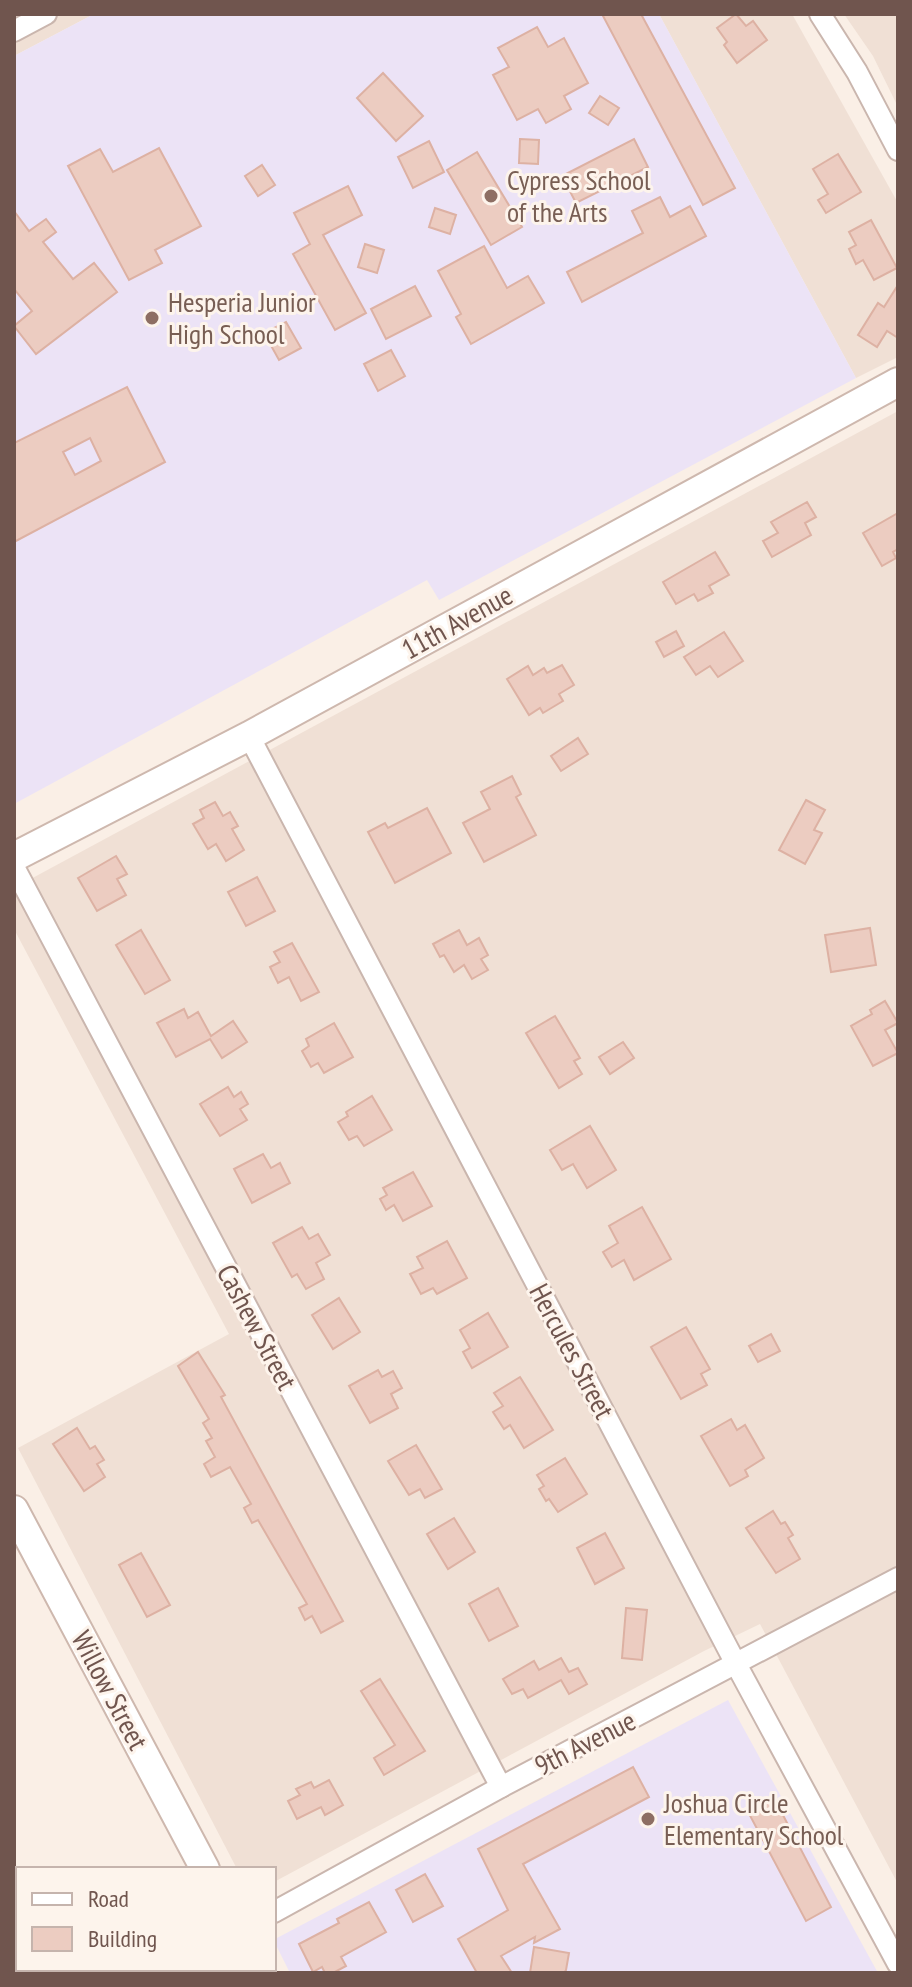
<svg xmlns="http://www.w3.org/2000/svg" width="912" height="1987" font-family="'PT Sans Narrow',sans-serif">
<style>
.residential{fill:#f0e0d5}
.education{fill:#ece3f6}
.building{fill:#ecccc1;stroke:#ddb1a3;stroke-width:2;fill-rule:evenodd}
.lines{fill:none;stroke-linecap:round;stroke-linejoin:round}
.street-casing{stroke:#cab6ae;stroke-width:24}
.secondary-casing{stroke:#ceb8ae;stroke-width:32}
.street{stroke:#fff;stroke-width:20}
.secondary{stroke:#fff;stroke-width:28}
.education-dot{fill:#8d6e63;stroke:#fdf4ec;stroke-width:3}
.labels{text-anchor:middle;stroke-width:6;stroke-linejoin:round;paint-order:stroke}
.education-label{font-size:28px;fill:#785e54;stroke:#fdf4ec;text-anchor:start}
.street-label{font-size:28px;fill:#70554e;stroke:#fdf4ec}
</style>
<rect width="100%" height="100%" fill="#faefe6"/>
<g class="residential">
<path d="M14,14h80l-80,42z"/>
<path d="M659,14h133l106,189v154l-42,21z"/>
<path d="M844,14h54v93l-25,-51z"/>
<path d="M898,411v1473l-138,-260 -56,27 -430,231v-13h-37l-219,-421 211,-114 -215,-405v-41z"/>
</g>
<g class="education">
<path d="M94,14h565l197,364 -417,222 -12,-20 -413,224v-748z"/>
<path d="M728,1700l150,273h-588l-13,-26v-9z"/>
</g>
<g class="building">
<path d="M602,14h39l94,174 -32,17z"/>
<path d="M736,14l10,12 7,-5 14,19 -30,23 -13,-18 3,-3 -10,-14z"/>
<path d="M537,27l11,20 16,-9 24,45 -24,13 7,13 -25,14 -8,-14 -21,11 -24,-45 16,-8 -11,-19z"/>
<path d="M383,73l40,43 -27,25 -39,-43z"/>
<path d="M600,96l19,12 -11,17 -19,-12z"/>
<path d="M520,139l19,1 -1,24 -19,-1z"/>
<path d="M634,139l14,28 -72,36 -14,-27z"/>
<path d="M429,141l15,31 -31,16 -15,-31z"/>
<path d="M159,148l42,78 -46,24 7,13 -33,17 -61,-114 32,-17 13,23z"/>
<path d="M477,152l45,75 -31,18 -44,-75z"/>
<path d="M838,154l23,38 -35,21 -8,-13 10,-6 -15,-25z"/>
<path d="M262,165l13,20 -17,11 -13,-20z"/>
<path d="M348,186l14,29 -39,20 43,78 -31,17 -42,-76 17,-10 -16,-31z"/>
<path d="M660,197l10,20 20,-11 16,30 -124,66 -15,-30 76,-39 -11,-22z"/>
<path d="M435,208l21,7 -6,19 -21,-7z"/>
<path d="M14,211l15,20 17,-12 10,13 -13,10 30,37 21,-16 23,29 -81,62 -22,-28 18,-15 -18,-22z"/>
<path d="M871,220l26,48 -23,12 -11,-20 -7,4 -7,-15 7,-4 -7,-13z"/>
<path d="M365,244l19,6 -7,23 -19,-6z"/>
<path d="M484,246l23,42 21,-12 16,27 -73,41 -15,-27 5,-3 -23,-43z"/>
<path d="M898,285v53l-11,-7 -10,16 -19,-12 20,-32 6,4z"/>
<path d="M415,286l16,30 -45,23 -15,-30z"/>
<path d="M286,322l15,26 -22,12 -15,-27z"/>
<path d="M391,350l14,26 -27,15 -14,-27z"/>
<path d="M127,387l38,75 -151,80v-99zM90,438l11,23 -26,14 -12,-23z"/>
<path d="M807,502l9,15 -11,6 6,12 -39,22 -9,-16 15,-8 -7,-11z"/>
<path d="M898,513v36l-5,3 3,6 -14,8 -19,-33z"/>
<path d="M715,552l14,23 -20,11 4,7 -15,8 -4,-7 -18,10 -13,-22z"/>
<path d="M676,631l8,15 -20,11 -8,-15z"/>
<path d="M724,632l19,29 -25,16 -8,-11 -14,9 -12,-18z"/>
<path d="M562,665l12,20 -15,9 4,7 -20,12 -3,-5 -11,7 -22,-36 21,-13 5,9 11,-7 3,5z"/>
<path d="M578,738l10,16 -27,17 -10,-15z"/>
<path d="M512,776l9,18 -5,3 20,38 -52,27 -21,-39 27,-14 -9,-17z"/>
<path d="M806,800l19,10 -11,20 8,3 -17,31 -26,-14z"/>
<path d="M215,802l8,14 7,-4 8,14 -6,3 12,21 -18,11 -10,-17 -8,5 -15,-25 11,-6 -4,-8z"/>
<path d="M427,808l24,45 -56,30 -27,-51 17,-9 3,5z"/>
<path d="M116,856l11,18 -10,5 9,16 -29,16 -19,-33z"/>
<path d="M257,877l18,34 -29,15 -18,-34z"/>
<path d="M870,928l6,37 -45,7 -6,-37z"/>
<path d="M141,930l29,50 -25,14 -29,-49z"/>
<path d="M459,930l8,15 12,-7 9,17 -7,4 7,11 -16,9 -8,-14 -10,7 -10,-17 -4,2 -7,-13z"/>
<path d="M292,943l27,49 -18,9 -12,-24 -11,6 -8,-16 10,-5 -6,-10z"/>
<path d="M885,1001l13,22 -13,7 13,23 -25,13 -22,-40 21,-12 -2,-4z"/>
<path d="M184,1009l4,9 10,-6 13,24 22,-15 14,21 -25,16 -12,-19 -34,18 -19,-34z"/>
<path d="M555,1016l25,42 -6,3 8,13 -23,14 -33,-55z"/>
<path d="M334,1023l19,34 -29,16 -6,-10 -7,4 -9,-16 7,-5 -3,-7z"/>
<path d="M623,1042l11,16 -24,16 -11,-17z"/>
<path d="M228,1087l6,10 7,-5 7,12 -8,5 7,11 -27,16 -20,-32z"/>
<path d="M372,1096l20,34 -28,16 -7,-10 -8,4 -11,-18 10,-6 -2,-4z"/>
<path d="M590,1126l26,44 -29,18 -14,-24 -11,6 -12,-20z"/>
<path d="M263,1154l8,14 9,-5 10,20 -38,20 -18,-34z"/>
<path d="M413,1172l19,34 -29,15 -9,-16 -8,5 -6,-11 7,-4 -4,-7z"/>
<path d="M642,1207l29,52 -37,21 -10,-20 -12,7 -9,-15 15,-9 -9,-17z"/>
<path d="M302,1227l7,12 9,-5 12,21 -14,8 8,16 -18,10 -9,-15 -5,3 -19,-34z"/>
<path d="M447,1241l20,37 -30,16 -4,-6 -12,6 -11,-20 13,-6 -6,-11z"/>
<path d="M339,1298l21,34 -27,17 -21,-34z"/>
<path d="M488,1313l20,34 -36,21 -9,-16 7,-4 -10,-18z"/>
<path d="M686,1327l24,42 -9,5 6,11 -26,14 -30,-52z"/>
<path d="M771,1334l9,17 -22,11 -9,-16z"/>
<path d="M198,1352l27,43 -4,2 122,224 -22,12 -9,-17 -7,4 -6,-12 8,-4 -49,-84 -6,3 -8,-15 7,-4 -21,-37 -19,10 -7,-13 11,-7 -9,-16 6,-3 -9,-15 6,-4 -31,-53z"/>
<path d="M378,1370l4,7 11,-6 9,17 -11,6 7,14 -28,15 -21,-37z"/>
<path d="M520,1377l33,53 -29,18 -14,-23 -6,4 -11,-17 10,-6 -9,-13z"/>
<path d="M731,1419l6,11 8,-5 19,33 -19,12 3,6 -18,10 -29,-50z"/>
<path d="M77,1428l13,21 5,-3 9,14 -7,4 8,13 -21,14 -31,-47z"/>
<path d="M416,1445l26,44 -17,9 -5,-9 -11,6 -21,-34z"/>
<path d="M565,1458l22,36 -29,18 -9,-13 -3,2 -7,-12 5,-3 -7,-11z"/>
<path d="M773,1511l8,13 4,-2 8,13 -5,3 12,21 -24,14 -30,-45z"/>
<path d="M454,1518l21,34 -27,17 -21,-35z"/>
<path d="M605,1533l19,35 -29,16 -18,-36z"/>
<path d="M141,1553l29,52 -23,12 -28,-52z"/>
<path d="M498,1588l20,38 -29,15 -20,-37z"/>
<path d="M626,1608l21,2 -5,50 -20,-2z"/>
<path d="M561,1658l8,14 9,-4 9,16 -18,10 -8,-14 -33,18 -5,-9 -11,5 -9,-15 31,-18 5,9z"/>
<path d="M380,1679l45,72 -41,24 -10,-17 21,-13 -34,-54z"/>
<path d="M633,1767l16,30 -126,67 37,65 -26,14 1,-6 -34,19 11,17h-35l-19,-34 50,-29 -30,-61z"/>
<path d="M329,1780l14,25 -18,10 -4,-8 -24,12 -9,-18 12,-6 -4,-6 15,-7 3,6z"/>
<path d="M773,1796l58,111 -25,14 -59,-111z"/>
<path d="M425,1874l18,32 -30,16 -17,-32z"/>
<path d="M369,1902l17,30 -45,25 5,9 -13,7h-8l-3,-6 -9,5 -14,-28 40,-21 -2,-4z"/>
<path d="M534,1947l35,6 -3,17 -2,3h-34z"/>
</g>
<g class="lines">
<g class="street-casing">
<g id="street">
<path d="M820,14l37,58 41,78"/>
<path d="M14,31l32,-17"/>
<path d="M249,736l487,928 162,300"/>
<path d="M14,867l487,920"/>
<path d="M274,1912l227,-125 397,-209"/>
</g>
</g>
<g class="secondary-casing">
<g id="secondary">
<path d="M14,857l235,-121 649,-354"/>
<path d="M14,1510l191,359"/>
<path d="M258,1969l2,4"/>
<path d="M160,1973l8,-4"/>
</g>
</g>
<use href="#street" class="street"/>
<use href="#secondary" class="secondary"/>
</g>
<g class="education-dot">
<circle cx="491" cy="196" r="8"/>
<circle cx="152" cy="318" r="8"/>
<circle cx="648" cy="1819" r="8"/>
</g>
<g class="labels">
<g class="education-label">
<text x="507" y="190">Cypress School<tspan x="507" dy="32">of the Arts</tspan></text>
<text x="168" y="312">Hesperia Junior<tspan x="168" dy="32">High School</tspan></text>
<text x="664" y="1813">Joshua Circle<tspan x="664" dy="32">Elementary School</tspan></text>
</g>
<g class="street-label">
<text transform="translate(457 622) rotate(-29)" y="10">11th Avenue</text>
<text transform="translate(257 1327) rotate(62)" y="10">Cashew Street</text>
<text transform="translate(572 1351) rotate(62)" y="10">Hercules Street</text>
<text transform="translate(110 1690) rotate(62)" y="10">Willow Street</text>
<text transform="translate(585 1743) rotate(-27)" y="10">9th Avenue</text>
</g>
</g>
<rect width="912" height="1987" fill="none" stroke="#70554e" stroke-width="32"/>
<rect x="16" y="1867" width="260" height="104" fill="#fdf4ec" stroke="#c5b4ad" stroke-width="2"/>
<rect x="32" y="1893" width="40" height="12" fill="#ffffff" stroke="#c5b4ad" stroke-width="2"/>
<text x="88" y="1907" font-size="24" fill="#70554e">Road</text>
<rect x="32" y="1927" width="40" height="24" fill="#ecccc1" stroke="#c5b4ad" stroke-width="2"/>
<text x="88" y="1947" font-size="24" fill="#70554e">Building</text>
</svg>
